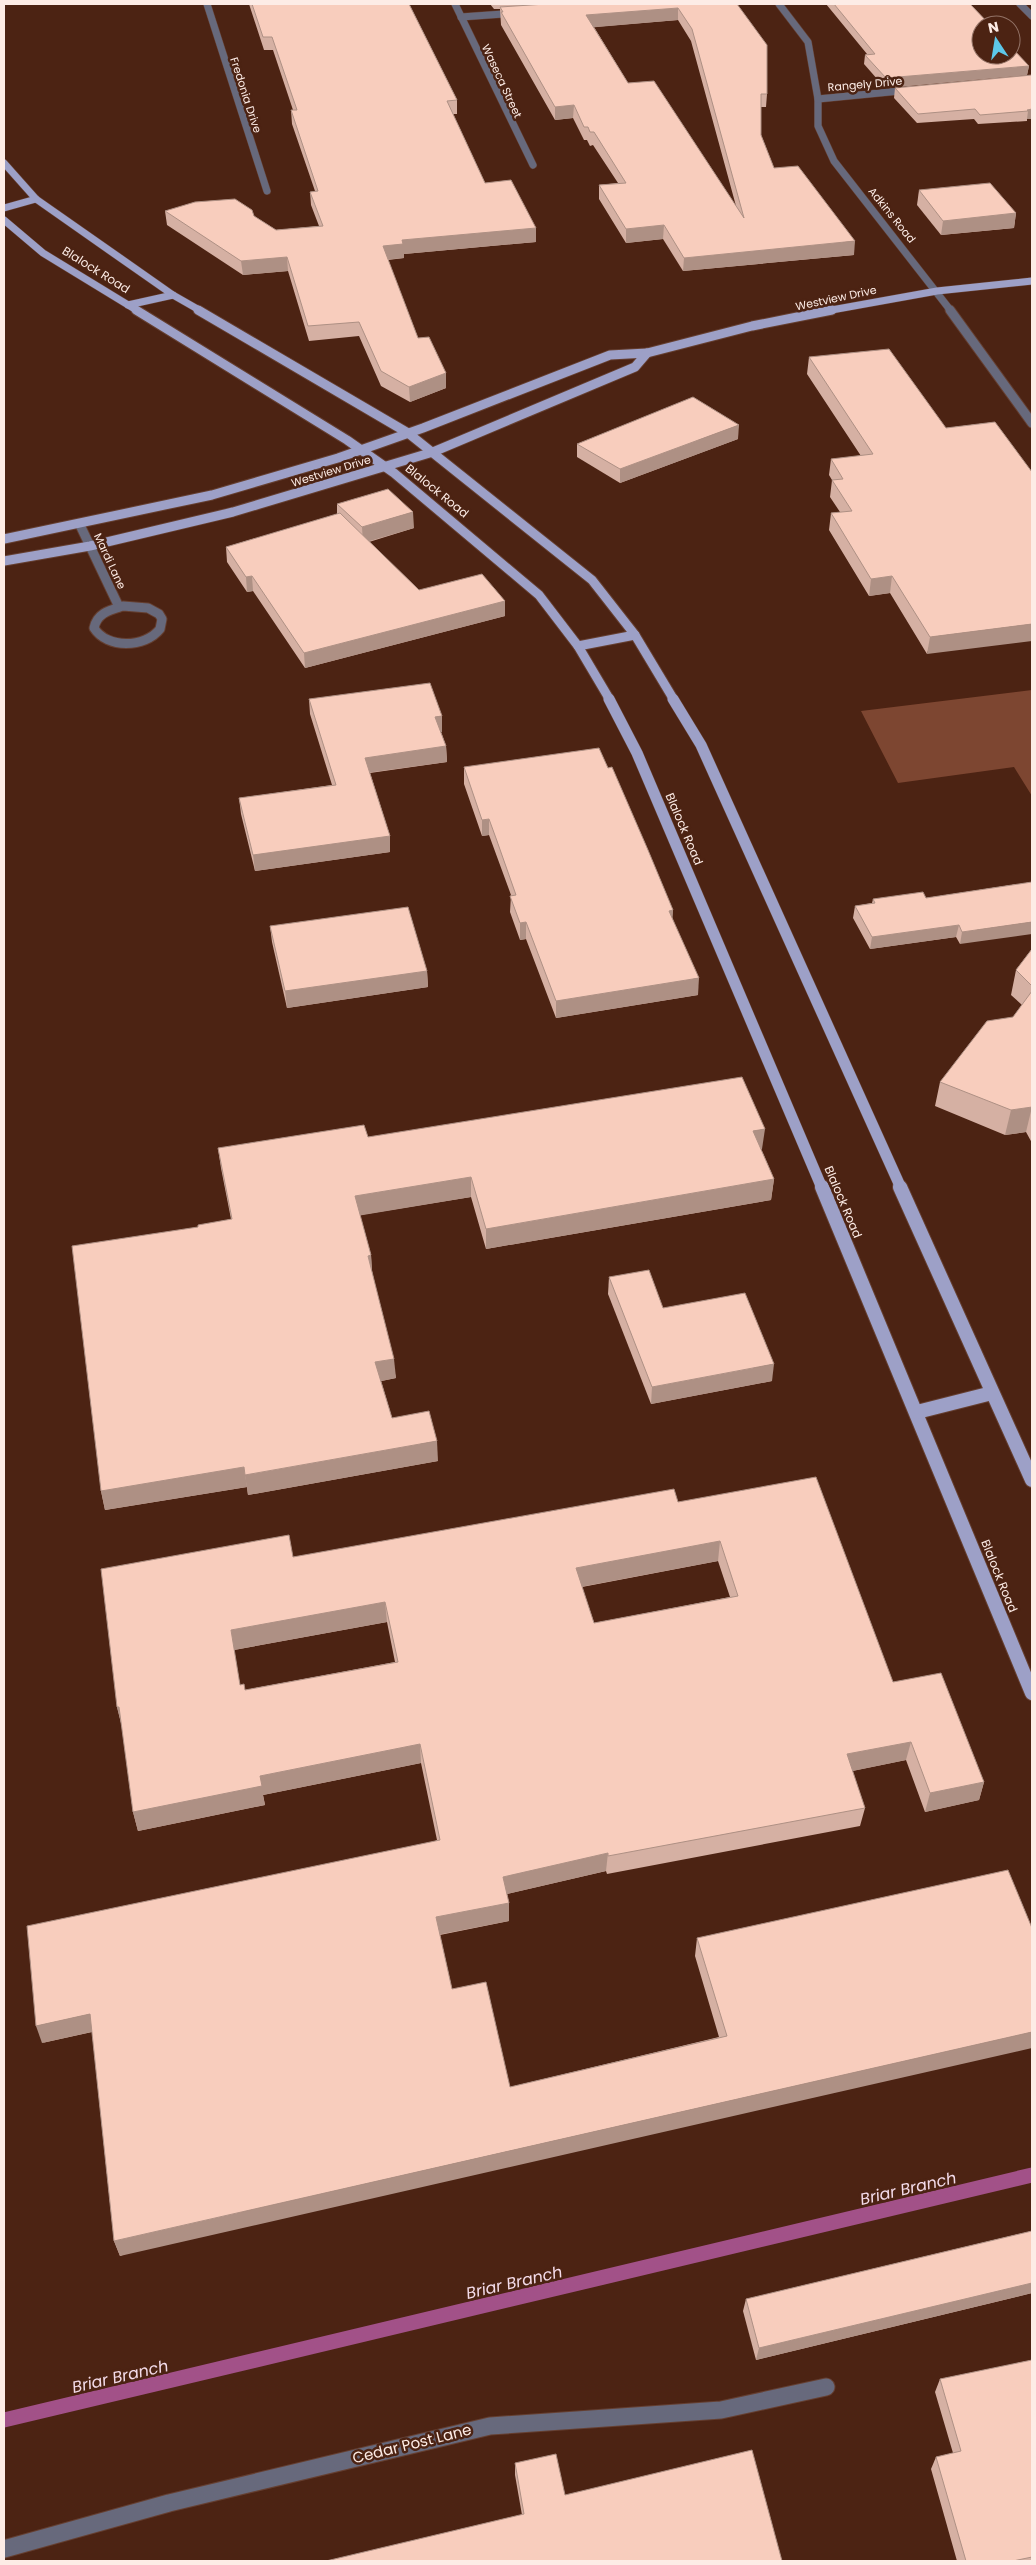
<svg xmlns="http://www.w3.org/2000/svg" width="1036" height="2565" font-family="Poppins,sans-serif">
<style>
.green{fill:#7d4631}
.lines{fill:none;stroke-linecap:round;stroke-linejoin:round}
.stream{stroke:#a25188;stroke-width:15}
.minor-far2-casing{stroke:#653f31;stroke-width:8}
.minor-far1-casing{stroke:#653f31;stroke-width:11}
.minor-casing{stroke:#653f31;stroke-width:19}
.major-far3-casing{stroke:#653f31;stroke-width:8}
.major-far2-casing{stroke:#653f31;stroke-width:11}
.major-far1-casing{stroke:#653f31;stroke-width:12}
.major-casing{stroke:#653f31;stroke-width:16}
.minor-far2{stroke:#67697c;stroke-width:7}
.minor-far1{stroke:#67697c;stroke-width:9}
.minor{stroke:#67697c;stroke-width:17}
.major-far3{stroke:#9da0c7;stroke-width:7}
.major-far2{stroke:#9da0c7;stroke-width:9}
.major-far1{stroke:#9da0c7;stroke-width:11}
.major{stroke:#9da0c7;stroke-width:14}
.wall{fill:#d5b0a3;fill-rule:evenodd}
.shaded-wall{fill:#ae9084}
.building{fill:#f8cdbd;stroke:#ae9084;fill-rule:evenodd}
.labels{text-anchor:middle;stroke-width:5;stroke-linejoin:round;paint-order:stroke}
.far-street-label{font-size:11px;fill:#fdece6;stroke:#4c2313}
.street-label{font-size:12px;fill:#fdece6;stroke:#4c2313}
.near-street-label{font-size:15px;fill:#fdece6;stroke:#4c2313}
.near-water-label{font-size:16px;font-style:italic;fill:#f4dcea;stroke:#4c2313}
</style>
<rect width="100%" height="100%" fill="#4c2313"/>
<path class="green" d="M1032,690v106l-18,-29 -116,16 -37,-72z"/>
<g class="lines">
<path class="stream" d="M4,2420l1028,-245"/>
<g class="minor-far2-casing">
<g id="minor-far2">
<path d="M207,4l60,187"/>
<path d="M455,4l78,161"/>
<path d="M779,4l29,38 10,57v27l16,35 117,150"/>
<path d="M1020,4l12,12"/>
<path d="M461,17l55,-4"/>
<path d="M818,99l92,-9"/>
</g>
</g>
<g class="minor-far1-casing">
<g id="minor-far1">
<path d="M950,310l82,113"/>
<path d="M80,525l39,82"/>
<path d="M123,606l25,2 11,6 3,5 -2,10c-15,19 -53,20 -66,-1 3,-15 16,-18 29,-22z"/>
</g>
</g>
<g class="minor-casing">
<path id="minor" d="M4,2549l165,-46 321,-77 231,-16 105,-23"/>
</g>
<g class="major-far3-casing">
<g id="major-far3">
<path d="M4,163l32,36 137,96 28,16"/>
<path d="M4,208l32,-9"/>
<path d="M4,220l39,33 95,58"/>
<path d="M128,305l45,-10"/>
<path d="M826,311l111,-20 95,-10"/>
</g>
</g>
<g class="major-far2-casing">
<g id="major-far2">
<path d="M136,310l211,130 47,33 145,122 39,51 32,54"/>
<path d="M198,310l210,123 184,147 43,55 39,65"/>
<path d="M4,539l208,-44 126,-37 85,-30 187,-73 37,-2 105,-27 80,-16"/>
<path d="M4,561l86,-15 143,-34 200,-60 202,-85 12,-14"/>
<path d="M578,646l57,-11"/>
</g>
</g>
<g class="major-far1-casing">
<g id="major-far1">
<path d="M609,699l28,54 185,435"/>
<path d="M673,699l28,46 200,443"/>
</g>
</g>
<g class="major-casing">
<g id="major">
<path d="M822,1187l210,506"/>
<path d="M900,1187l132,293"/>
<path d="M917,1412l75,-19"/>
</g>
</g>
<use href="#minor-far2" class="minor-far2"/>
<use href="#minor-far1" class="minor-far1"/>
<use href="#minor" class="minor"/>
<use href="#major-far3" class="major-far3"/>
<use href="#major-far2" class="major-far2"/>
<use href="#major-far1" class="major-far1"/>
<use href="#major" class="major"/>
</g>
<g class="wall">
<path d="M249,4h160l48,96v14h-4l32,69 51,45v14l-132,12v4l-16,2 30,78 28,35v15l-36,14 -29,-16 -22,-50 -50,5 -21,-70 -45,4 -76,-50 -2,-14 89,5 22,14 43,-4 -8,-21 -1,-13 5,-1 -23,-67 -1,-14h2l-20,-60h-9z"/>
<path d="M490,4h247l30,90 -1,13h-5v28l13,33 80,87 -171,16 -20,-32 -37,4 -27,-44v-14l19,-2 -25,-38 -3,1 -3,-6h-3l-11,-22 -18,2 -54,-95 -1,-16h-6zM678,20l13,21 45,165 -108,-123 -34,-56z"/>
<path d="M826,4h144l59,62 -2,9 -142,13 -21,-24 1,-9 2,-1z"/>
<path d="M1032,75v44h-5v2l-49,3 -4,-5 -57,4 -23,-25 1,-10z"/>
<path d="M919,190l97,23 -2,15 -73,7 -24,-30z"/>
<path d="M809,357l137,71 49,-6 -68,232 -37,-61 -21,3 -40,-66 2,-17 9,-1 -10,-15 2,-17 -3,-5 2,-16 30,-3 -54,-82z"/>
<path d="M738,439l-118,44 -43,-26v-13z"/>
<path d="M337,504l77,24 -45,14 50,48 86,11v15l-200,52 -52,-77 -6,1 -20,-30 -1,-15 111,-33z"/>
<path d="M309,699l133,33h-1l5,14 1,16 -77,11 20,63v16l-135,19 -14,-57 -2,-16 93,-13 -22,-71z"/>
<path d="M464,767l144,1 65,142 -1,8 26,77 -142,23 -30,-79 -6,1 -10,-28 1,-17 -22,-60 -7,1 -18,-52z"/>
<path d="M1032,882l-72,62 -4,-7 -86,12 -17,-31 2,-12 17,-3 1,-4 53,-1z"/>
<path d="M270,926l157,45 1,16 -141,21 -15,-66z"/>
<path d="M1032,949v194l-6,-11 -21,3 -70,-29 5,-24 73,-65 9,-12 -11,-10 5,-25z"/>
<path d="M368,1137l394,12h-1l13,30 -3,21 -285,49 -15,-52 -111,18 11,40 1,16 24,107 -15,3 11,37 46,43 -190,34 -1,-8 -142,23 -4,-19 97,-264 33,-8 -10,-51 -3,-20z"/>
<path d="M609,1277l54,31 109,73 -121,23 -43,-110z"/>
<path d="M678,1502l215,180 91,100 -5,18 -54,12 -19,-52 -54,11 13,37 -5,18 -253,48 -1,-3 -99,23 2,9v18l-69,14 12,54 58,98 209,-50 -24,-81 2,-18 335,-10 -912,328 -6,-15 -22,-209 -50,11 395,-203 -16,-77 -158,32 2,10 -127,26 -5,-19 -11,-85 -5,-20 176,-150zM718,1561l12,36 -136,26 -12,-36zM387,1622l8,40 -150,28 -5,-5 -6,-35z"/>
<path d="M1032,2231v62l-276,67 -13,-49 3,-12z"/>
<path d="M1032,2360v201h-75l-26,-92 5,-12 17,-4 -18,-61 5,-13z"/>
<path d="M515,2463l50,32 217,66 -260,-46 -7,-40z"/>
</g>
<g class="shaded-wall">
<path d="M678,8v12l-92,8v-13z"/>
<path d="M1029,66l-2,9 -142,13 1,-10z"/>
<path d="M574,105l-1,13 -18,2v-13z"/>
<path d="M1032,109v10h-5l1,-8 -1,-1z"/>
<path d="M1016,213l-2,15 -73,7 2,-14z"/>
<path d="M664,225l-1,14 -37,4v-14z"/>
<path d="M536,228v14l-132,12v4l-21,2v-14l19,-6z"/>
<path d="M855,241l-1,14 -171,16 1,-13z"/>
<path d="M287,257l1,14 -45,4 -2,-14z"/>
<path d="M446,373v15l-36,14 -1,-15z"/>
<path d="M739,425l-1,14 -118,44v-14z"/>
<path d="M413,512l1,16 -51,15 -1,-16z"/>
<path d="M252,576l1,15 -6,1 -1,-15z"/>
<path d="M892,576l-2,17 -21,3 2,-17z"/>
<path d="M505,601v15l-200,52 -1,-15z"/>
<path d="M1032,624v17l-105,13 3,-17z"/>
<path d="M442,716v16h-6l-1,-15z"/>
<path d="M446,746l1,16 -81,11 -1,-15z"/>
<path d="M489,819v16l-7,1v-16z"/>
<path d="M390,836v16l-135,19 -2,-16z"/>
<path d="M673,910l-1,17 -3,-16z"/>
<path d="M526,922v17l-6,1v-17z"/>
<path d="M1032,922v12l-72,10 2,-12z"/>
<path d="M959,925l-3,12 -86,12 2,-12z"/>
<path d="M427,971l1,16 -141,21 -2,-17z"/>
<path d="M699,978l-1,17 -142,23v-17z"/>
<path d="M1032,1107l-6,25 -21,3 6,-25z"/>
<path d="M765,1129l-3,20 -12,2 3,-20z"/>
<path d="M471,1177v20l-114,19 -2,-20z"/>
<path d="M774,1179l-3,21 -285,49v-20z"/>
<path d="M371,1255l1,20 -4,-19z"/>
<path d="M394,1359l2,19 -19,4 -2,-20z"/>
<path d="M774,1364l-2,17 -121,23 1,-17z"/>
<path d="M437,1441l1,20 -190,34 -3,-20z"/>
<path d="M244,1467l3,20 -142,23 -4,-19z"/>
<path d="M720,1541l-2,20 -143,27 1,-20z"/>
<path d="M385,1602l2,20 -153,28 -3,-20z"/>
<path d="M117,1707h2l3,20z"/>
<path d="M911,1742l-5,18 -63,13 4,-19z"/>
<path d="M420,1744l1,19 -158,32 2,10 -127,26 -5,-19 127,-36z"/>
<path d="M984,1782l-5,18 -54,12 5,-19z"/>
<path d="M608,1853l-2,18 -103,24v-18z"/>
<path d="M509,1903v18l-72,14 -1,-18z"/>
<path d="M90,2014l6,17 -54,12 -6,-17z"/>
<path d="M1032,2032v16l-912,208 -6,-15z"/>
<path d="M1032,2283v10l-276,67 3,-12z"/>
</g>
<g class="building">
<path d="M252,4h157l48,96 -10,1 38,82 26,-3 25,48 -134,12 1,4 -20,2 35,92 11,-1 17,36 -37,14 -28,-16 -22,-49 -51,4 -21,-69 -46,4 -76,-50 30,-9 40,-3 17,11 2,6 22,14 47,-4 -13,-34 8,-1 -27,-81h6l-25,-73h-9z"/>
<path d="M546,4h191l30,41v49h-6v41l13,33 24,-2 57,75 -171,17 -20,-33 -38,4 -27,-44 27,-2 -32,-51h-4l-2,-5h-4l-10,-22 -19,2 -54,-95h2l-3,-5zM678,8l14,21 52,189 -90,-137 -26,2 -42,-68z"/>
<path d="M834,4h136l20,21h-9v30h30v-8l18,19 -143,12 -21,-23 10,-1z"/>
<path d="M1032,75v34l-5,1 1,1 -48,4 -5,-6 -57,5 -23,-26z"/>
<path d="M990,183l26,30 -73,8 -24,-31z"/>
<path d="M889,349l57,79 49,-6 37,50v152l-102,13 -38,-61 -21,3 -40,-66 21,-2 -20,-31 11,-1 -12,-20 42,-5 -64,-97z"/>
<path d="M693,397l46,28 -119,44 -43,-25z"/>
<path d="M388,489l25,23 -51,15 -25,-23z"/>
<path d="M340,513l79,77 63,-16 23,27 -201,52 -52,-77 -6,1 -20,-30z"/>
<path d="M430,683l12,33 -7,1 11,29 -81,12 25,78 -137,19 -14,-57 97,-13 -27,-86z"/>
<path d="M599,748l9,20 4,-1 36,83 25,60 -4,1 30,67 -143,23 -30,-79 -6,1 -10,-27 6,-1 -19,-54 -8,-22 -7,1 -18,-53z"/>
<path d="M1032,882v40l-70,10 -3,-7 -87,12 -17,-31 20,-3 -2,-4 50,-7 3,6z"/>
<path d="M408,907l19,64 -142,20 -15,-65z"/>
<path d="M1032,949v37l-16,-16z"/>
<path d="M1032,991v116l-21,3 -71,-28 47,-61 26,-4z"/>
<path d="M742,1077l23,52 -12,2 21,48 -288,50 -15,-52 -116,19 16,59 -3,1 26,103 -19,3 17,56 37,-7 8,30 -192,34 -1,-8 -143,24 -29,-245 126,-19v-2l34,-6 -14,-71 146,-23 4,12z"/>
<path d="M649,1270l14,38 82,-15 29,71 -122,23 -43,-110z"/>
<path d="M816,1477l77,205 48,-9 43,109 -54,11 -19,-51 -64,12 18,54 -257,48v-3l-105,24 6,26 -73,14 16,72 34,-7 24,105 217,-51 -30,-98 311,-68 24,58v104l-918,209 -24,-227 -54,12 -9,-100 413,-86 -20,-96 -160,32 2,10 -129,26 -14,-105h-2l-16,-138 188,-34 4,22 381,-68 4,13zM720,1541l18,55 -144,27 -18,-55zM385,1602l13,60 -153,28 -1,-6 -4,1 -9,-55z"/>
<path d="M1032,2231v52l-273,65 -13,-49z"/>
<path d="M1032,2360v197l-19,4h-47l-30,-104 25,-6 -21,-72z"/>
<path d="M752,2450l30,111h-456l198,-47 -9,-51 41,-9 9,41z"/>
</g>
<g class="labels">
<g class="far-street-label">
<text transform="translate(502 81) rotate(65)" y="4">Waseca Street</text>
<text transform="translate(865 84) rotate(-5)" y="4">Rangely Drive</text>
<text transform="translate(246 95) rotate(72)" y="4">Fredonia Drive</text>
<text transform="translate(892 215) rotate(51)" y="4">Adkins Road</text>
<text transform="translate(836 298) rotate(-12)" y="4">Westview Drive</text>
<text transform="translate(331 471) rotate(-17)" y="4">Westview Drive</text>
<text transform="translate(110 561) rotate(65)" y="4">Mardi Lane</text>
</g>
<g class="street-label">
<text transform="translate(96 270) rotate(32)" y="4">Blalock Road</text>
<text transform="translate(437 491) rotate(39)" y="4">Blalock Road</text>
<text transform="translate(684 829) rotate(67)" y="4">Blalock Road</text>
<text transform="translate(843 1202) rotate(67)" y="4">Blalock Road</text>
<text transform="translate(999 1576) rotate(68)" y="4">Blalock Road</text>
</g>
<g class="near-street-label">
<text transform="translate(412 2444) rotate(-14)" y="5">Cedar Post Lane</text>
</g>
<g class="near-water-label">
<text transform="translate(908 2188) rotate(-13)" y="6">Briar Branch</text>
<text transform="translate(514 2282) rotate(-13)" y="6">Briar Branch</text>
<text transform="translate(120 2376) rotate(-13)" y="6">Briar Branch</text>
</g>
</g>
<rect width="1036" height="2565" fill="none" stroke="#fdece6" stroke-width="10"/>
<g transform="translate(996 40) rotate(348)"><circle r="24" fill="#4c2313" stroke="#937367"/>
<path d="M0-4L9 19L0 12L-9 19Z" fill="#5dc7e8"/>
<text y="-8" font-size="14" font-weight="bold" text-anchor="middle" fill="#fdece6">N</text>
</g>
</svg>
